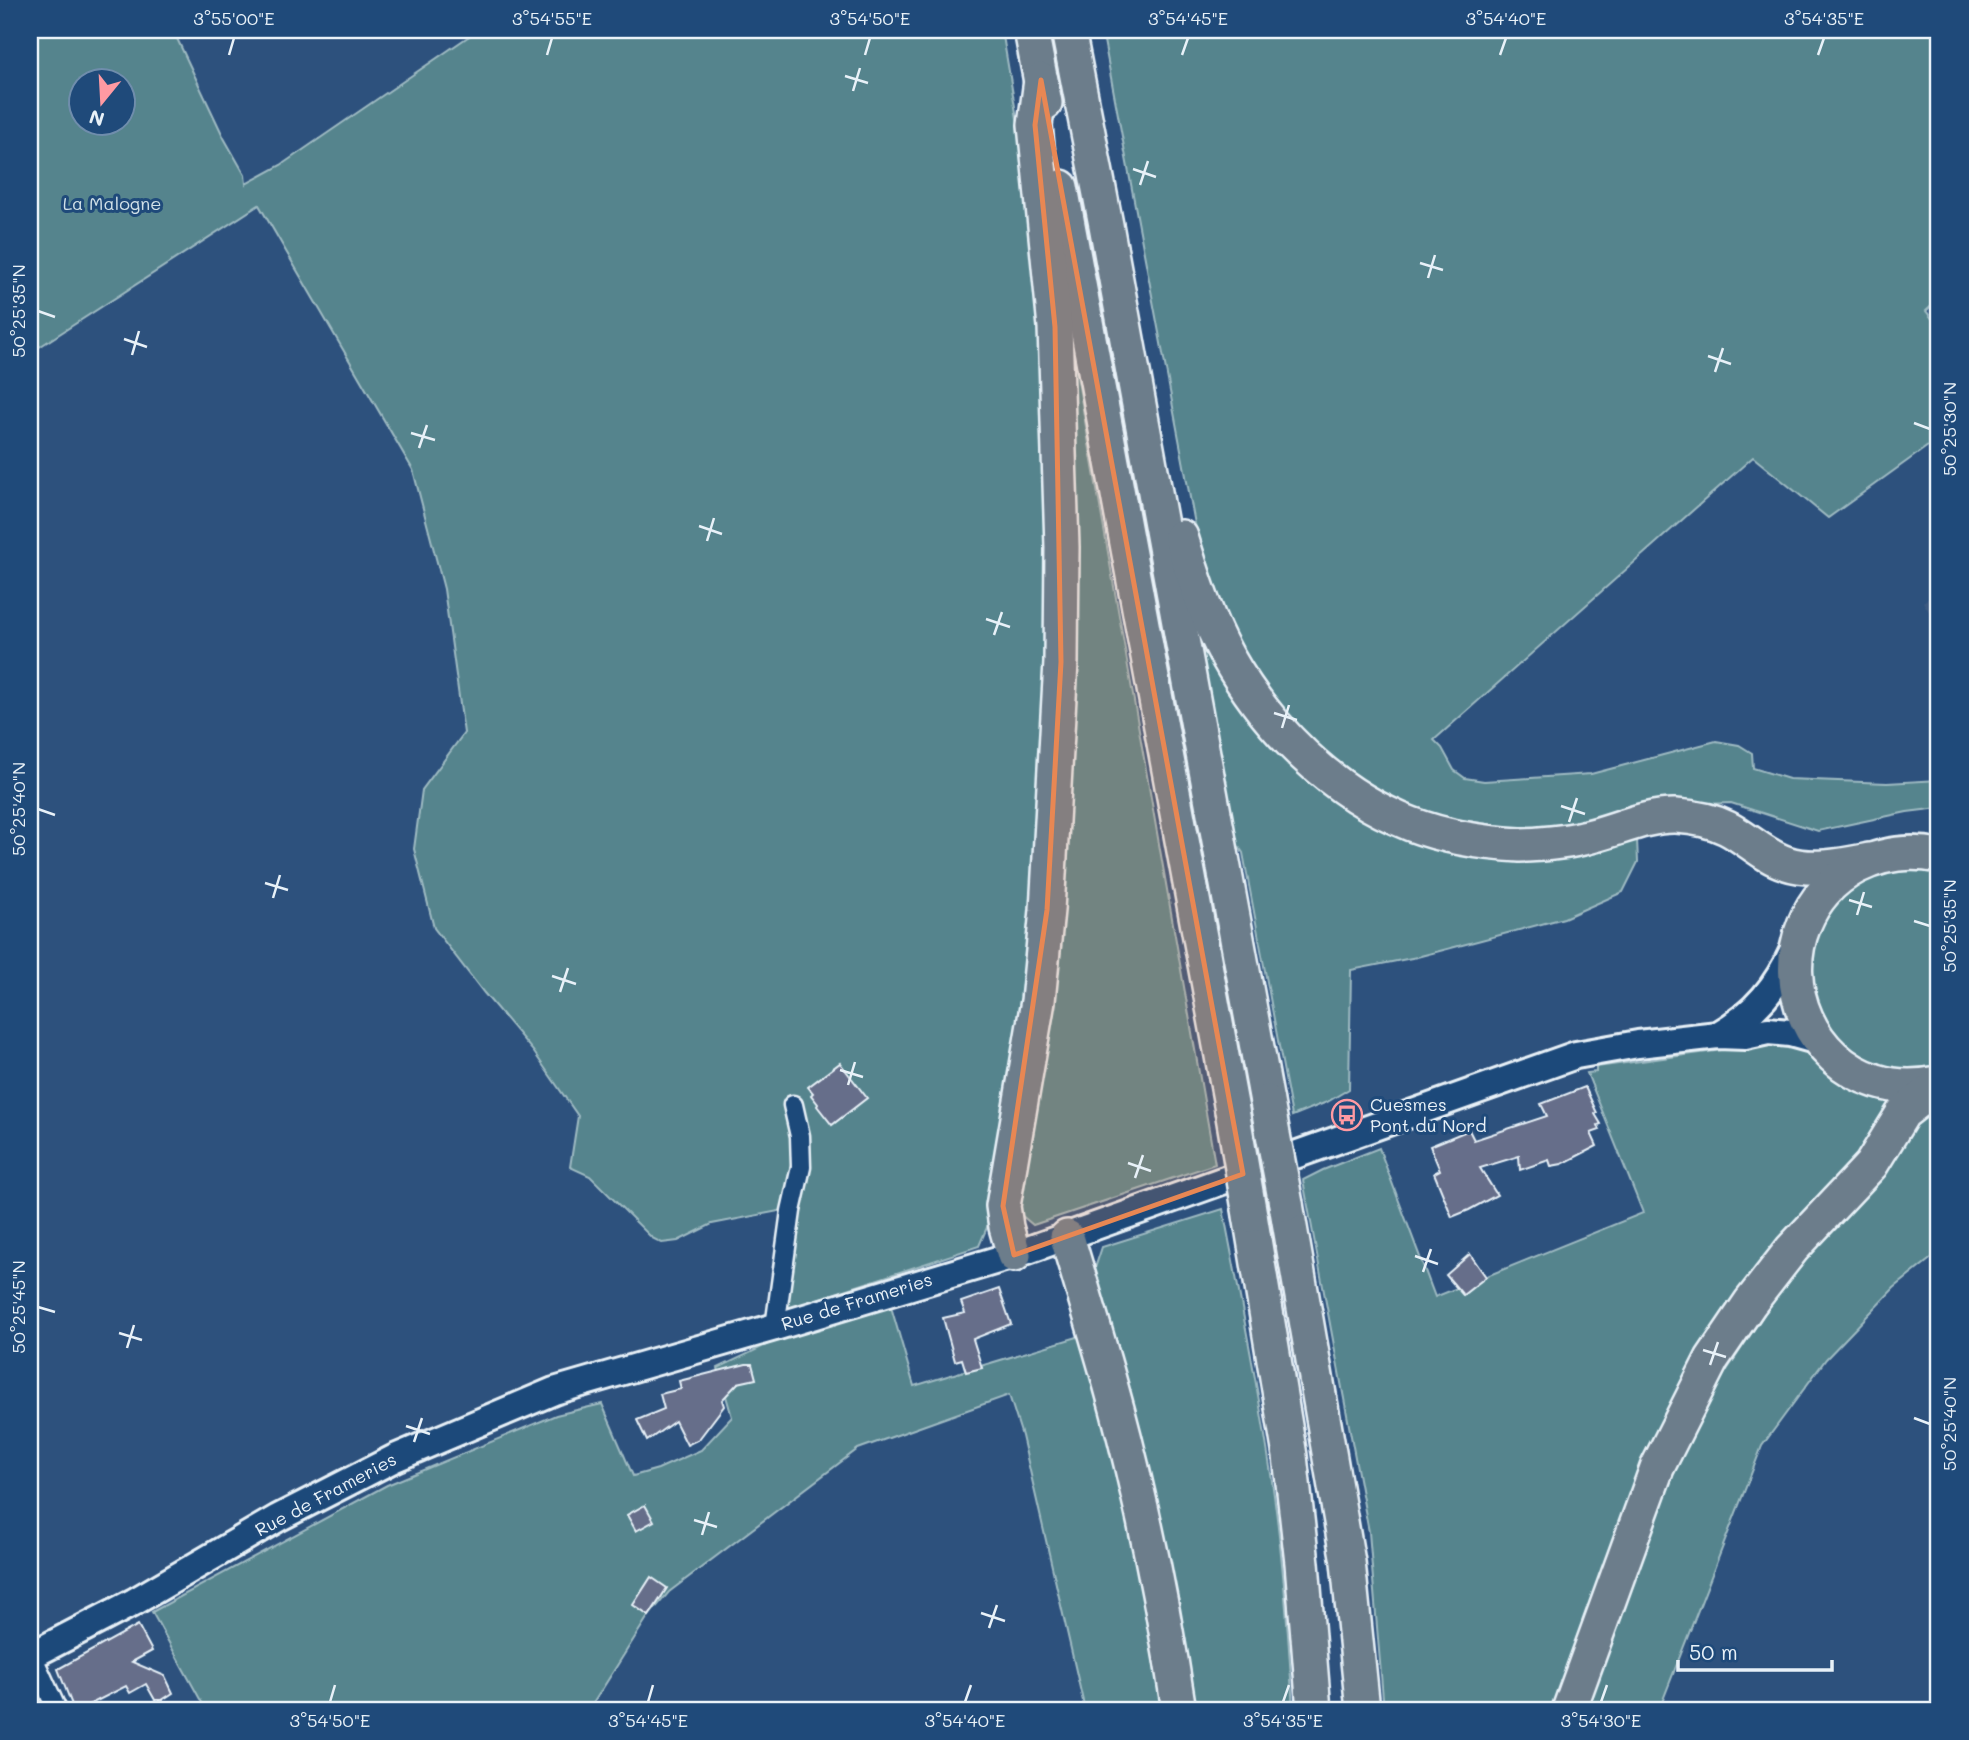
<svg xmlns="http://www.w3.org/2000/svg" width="1969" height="1740" font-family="Mali,sans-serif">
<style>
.built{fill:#3e5a81}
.green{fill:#55848d;stroke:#9ebac2;stroke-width:2;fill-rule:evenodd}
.building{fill:#666e8a;stroke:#e8f1f8;stroke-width:2}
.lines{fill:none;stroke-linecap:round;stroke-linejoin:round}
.street-casing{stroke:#e8f1f8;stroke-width:23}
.secondary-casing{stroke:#e8f1f8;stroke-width:32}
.highway-casing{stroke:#e8f1f8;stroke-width:38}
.street{stroke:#1f4a7a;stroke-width:18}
.secondary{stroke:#1f4a7a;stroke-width:26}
.highway{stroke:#6c7d8b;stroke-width:33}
.highway-bridge-casing{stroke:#e8f1f8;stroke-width:38;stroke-linecap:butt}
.highway-bridge{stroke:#6c7d8b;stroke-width:33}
.marked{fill:#e88753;fill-opacity:0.2;stroke:#e88753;stroke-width:5;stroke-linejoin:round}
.ticks{fill:none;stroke:#e8f1f8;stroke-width:2.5}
.labels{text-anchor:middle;stroke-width:6;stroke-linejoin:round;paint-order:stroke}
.park-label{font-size:18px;fill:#d2e1e8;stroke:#1f4a7a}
.poi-label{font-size:18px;fill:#e8f1f8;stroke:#1f4a7a;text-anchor:start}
.street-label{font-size:18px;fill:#e8f1f8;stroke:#1f4a7a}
.neatline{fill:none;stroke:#e8f1f8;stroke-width:2.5}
.ticks-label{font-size:18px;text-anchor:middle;fill:#e8f1f8}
</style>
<rect width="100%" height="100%" fill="#2d517d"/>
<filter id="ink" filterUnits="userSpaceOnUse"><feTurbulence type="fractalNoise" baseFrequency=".0143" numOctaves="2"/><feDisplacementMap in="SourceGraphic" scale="14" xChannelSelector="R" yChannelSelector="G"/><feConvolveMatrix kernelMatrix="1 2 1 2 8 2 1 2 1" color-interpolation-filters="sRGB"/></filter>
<g filter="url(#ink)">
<path class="built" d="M1939,591v37l-16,-26z"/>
<g class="green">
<path d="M30,30h143l51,108 21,37 1,9 35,-19 197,-135h524l21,124 24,259 -1,256 -14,261 -33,245 -11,50 -9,21 -192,63 -5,-37 12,-64 -82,16 -34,17 -16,2 -10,-5 -62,-62 -20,-9 8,-51 -45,-65 -49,-58 -50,-65 -20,-79 8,-59 42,-57 -20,-144 -31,-119 -154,-265 -229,148zM80,80h42v42h-42z"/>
<path d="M1102,30h837v269l-13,12 13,16v111l-111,80 -75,-61 -319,283 8,8 12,22 11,8 19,3 107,-7 125,-33 23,4 13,8 1,15 36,11 98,4 52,-3v28l-32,4 -89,19 -87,-28 -79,3 -97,21h-48l-58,-9 -38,-10 -33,-16 -39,-25 -47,-45 -42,-54 -33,-71 -22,-73z"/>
<path d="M1067,318l148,846 -182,61 -13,-11 -2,-20z"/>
<path d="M1208,638l172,180 257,21 1,23 -15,30 -59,26 -147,39 -66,13 -2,119 -22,13 -35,14 -49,-263 -10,-15 -36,-195z"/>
<path d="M1894,870l32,1 13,4v191c-21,4 -42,7 -63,0 -7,-2 -13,-7 -19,-10 -55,-32 -64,-112 -20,-157 16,-16 36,-22 57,-29z"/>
<path d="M1769,1041l34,7 96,49 -30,51 -124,141 -189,421h-172l-15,-178 -66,-352 20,-10 56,-22 56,149 208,-84 -56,-140 9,-1v-5l119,-16z"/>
<path d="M1939,1104v148l-45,36 -68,71 -64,87 -103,264h-74l71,-199 30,-71 33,-58 76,-114 41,-46 56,-59 18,-36z"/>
<path d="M1223,1209c16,84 33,167 46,252 13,81 19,167 24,249h-104l-97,-433 10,-30z"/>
<path d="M887,1293l27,93 170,-51c30,125 59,249 77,375h-76l-63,-274 -13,-41 -151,54 -189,143 -22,26 -58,92h-383l-54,-98 235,-127 169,-70 46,-11 31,72 25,-7 43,-19 31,-33 -14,-49 65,-31z"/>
<path d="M30,1662l27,48h-27z"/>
</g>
<g class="building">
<path d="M840,1063l27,35 -35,27 -15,-19 1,-2 -7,-9 2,-2 -5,-6z"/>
<path d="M1585,1087l12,26 -2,1 6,10 -3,1 2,5 -9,3 6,13 -35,18 -11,2 -2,-6 -29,10 -1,-14 -39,12 17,27 -28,15 -17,7 -18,-44 6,-3 -10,-24 39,-16 5,10 73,-24 -6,-12z"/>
<path d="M1470,1254l16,23 -23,18 -17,-20z"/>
<path d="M999,1289l12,35 -38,15 9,29 -16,4 -4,-13 -7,2 -12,-43 22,-5 -4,-11z"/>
<path d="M746,1364h6l4,15 -18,4 -16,17 2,6 -25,33 -12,6 -12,-24 -28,20 -10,-21 27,-11 -4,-15 21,-5 -2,-8z"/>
<path d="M645,1505l9,16 -18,10 -9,-16z"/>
<path d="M651,1577l16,11 -18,28 -16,-11z"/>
<path d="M138,1625l14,26 -20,11 33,14 8,17 -11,7h-7l-9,-16 -16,9 -4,-7 -47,24h-5l-16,-41z"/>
</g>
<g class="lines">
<g class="street-casing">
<g id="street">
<path d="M775,1327l16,-116 10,-44 -1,-31 -7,-31"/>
<path d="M30,1651l27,59"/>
</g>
</g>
<g class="secondary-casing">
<g id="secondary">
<path d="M1718,1035c38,-22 59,-48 77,-88"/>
<path d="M30,1656l104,-54 144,-84 117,-60 159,-67 221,-64 239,-72 562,-200 62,-11 80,-9 27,1 23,-5 22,2 29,8"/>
</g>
</g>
<g class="highway-casing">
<g id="highway">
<path d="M1031,30l14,73"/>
<path d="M1068,30l38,195 161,877"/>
<path d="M1061,187l171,923"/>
<path d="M1181,537c13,41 25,81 46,119 40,72 106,138 184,168 34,13 73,19 109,21 17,0 47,-3 63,-7 30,-6 62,-23 93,-22 17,1 35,4 51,12 20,10 37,28 59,35 26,9 58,2 84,-3"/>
<path d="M1939,856c-29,-6 -56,-3 -83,11 -24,13 -42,33 -52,58 -25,61 7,136 72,156 21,7 42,6 63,2"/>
<path d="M1286,1204l62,358 15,148"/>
<path d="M1250,1215l40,241 12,107 12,147"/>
<path d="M1067,1237c25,84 51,167 70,253 17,72 31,147 42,220"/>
<path d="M1014,1255l-8,-28 -3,-21 35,-205 9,-91 14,-248 1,-115 -7,-220 -20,-202 6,-45"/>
<path d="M1569,1710l88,-242 55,-109 38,-56 42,-54 79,-84 32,-52 36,-28"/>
</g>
</g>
<use href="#street" class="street"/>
<use href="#secondary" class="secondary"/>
<use href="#highway" class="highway"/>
<g class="highway-bridge-casing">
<g id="highway-bridge">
<path d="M1267,1102l19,102"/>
<path d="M1232,1110l18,105"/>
</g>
</g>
<use href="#highway-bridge" class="highway-bridge"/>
</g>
</g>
<path class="marked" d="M1041,80l202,1094 -229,81 -11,-49 44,-296 14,-248 -6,-335 -20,-202z"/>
<path class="ticks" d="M229,55l5,-17M547,55l5,-17M865,55l5,-17M1182,55l6,-17M1500,55l6,-17M1818,55l6,-17M845,76l23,7M853,91l7,-23M1133,169l23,8M1140,185l8,-24M1420,263l23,7M1428,278l7,-23M38,311l17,6M124,339l23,8M132,355l7,-24M1708,356l23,8M1715,372l8,-24M1914,423l16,6M411,433l24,7M419,448l8,-23M699,526l23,8M707,541l7,-23M986,619l24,8M994,635l8,-23M1274,713l23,7M1282,728l7,-23M1561,806l24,8M38,809l17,6M1569,822l8,-24M265,883l23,7M273,898l7,-23M1849,900l23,7M1857,915l7,-23M1914,921l16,5M552,976l24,8M560,992l8,-24M840,1070l23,7M848,1085l7,-23M1128,1163l23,8M1135,1178l8,-23M1415,1256l23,8M1423,1272l8,-23M38,1307l17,5M119,1333l23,7M127,1348l7,-23M1703,1350l23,7M1710,1365l8,-23M1914,1418l16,6M406,1426l24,8M414,1442l8,-24M694,1520l23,7M702,1535l7,-23M981,1613l24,8M989,1628l8,-23M330,1702l5,-17M648,1702l5,-17M965,1702l6,-17M1283,1702l6,-17M1601,1702l6,-17"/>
<defs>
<g id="bus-ring" transform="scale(1.575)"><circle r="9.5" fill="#1f4a7a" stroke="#ff9aa2" stroke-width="1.5"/><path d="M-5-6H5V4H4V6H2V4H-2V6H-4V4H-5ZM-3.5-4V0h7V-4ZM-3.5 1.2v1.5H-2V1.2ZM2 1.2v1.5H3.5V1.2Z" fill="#ff9aa2"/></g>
</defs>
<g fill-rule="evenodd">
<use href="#bus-ring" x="1347" y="1115"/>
</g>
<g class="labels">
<g class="park-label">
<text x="112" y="210">La Malogne</text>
</g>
<g class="poi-label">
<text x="1370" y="1111">Cuesmes<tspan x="1370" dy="21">Pont du Nord</tspan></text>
</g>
<g class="street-label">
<text transform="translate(857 1302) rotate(-17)" y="6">Rue de Frameries</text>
<text transform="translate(326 1495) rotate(-28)" y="6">Rue de Frameries</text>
</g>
</g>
<rect width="1969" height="1740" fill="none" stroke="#1f4a7a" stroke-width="77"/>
<g transform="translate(102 102) rotate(198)"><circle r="33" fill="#1f4a7a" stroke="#6f8dac" stroke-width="2"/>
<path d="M0-5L12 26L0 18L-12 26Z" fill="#ff9aa2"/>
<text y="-10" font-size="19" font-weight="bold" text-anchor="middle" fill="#e8f1f8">N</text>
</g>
<path d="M1678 1660v10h154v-10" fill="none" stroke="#e8f1f8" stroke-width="3.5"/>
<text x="1689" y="1660" font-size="21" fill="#e8f1f8" stroke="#1f4a7a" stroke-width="5" paint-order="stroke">50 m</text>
<rect x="38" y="38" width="1892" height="1664" class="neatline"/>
<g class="ticks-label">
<text x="234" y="25">3°55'00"E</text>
<text x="552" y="25">3°54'55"E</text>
<text x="870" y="25">3°54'50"E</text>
<text x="1188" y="25">3°54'45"E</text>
<text x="1506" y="25">3°54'40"E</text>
<text x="1824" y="25">3°54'35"E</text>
<text transform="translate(19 311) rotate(-90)" y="6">50°25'35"N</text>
<text transform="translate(1950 429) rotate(-90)" y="6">50°25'30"N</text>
<text transform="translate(19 809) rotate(-90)" y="6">50°25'40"N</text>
<text transform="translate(1950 926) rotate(-90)" y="6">50°25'35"N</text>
<text transform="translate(19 1307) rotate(-90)" y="6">50°25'45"N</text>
<text transform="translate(1950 1424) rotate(-90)" y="6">50°25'40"N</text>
<text x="330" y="1727">3°54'50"E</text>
<text x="648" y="1727">3°54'45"E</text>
<text x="965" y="1727">3°54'40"E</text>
<text x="1283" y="1727">3°54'35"E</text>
<text x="1601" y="1727">3°54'30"E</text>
</g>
</svg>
